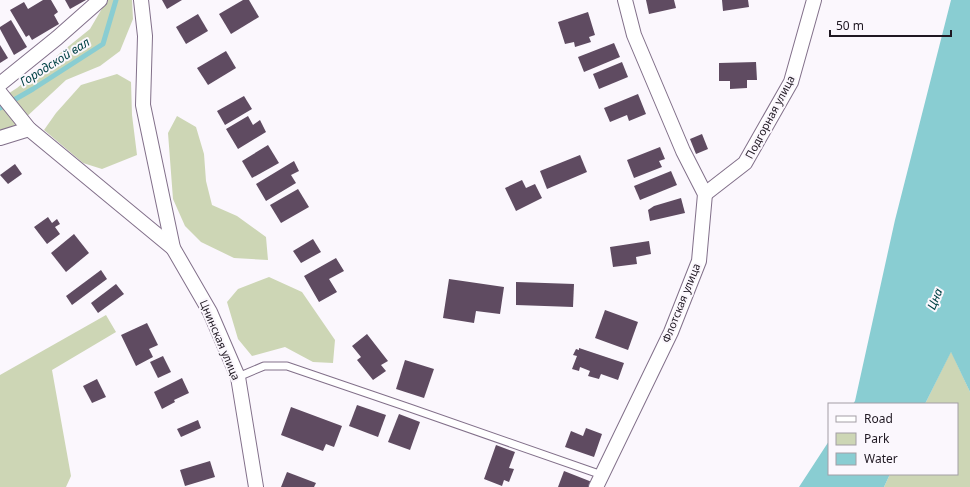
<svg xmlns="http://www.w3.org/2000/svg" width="970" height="487" font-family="'Noto Sans',sans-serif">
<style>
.green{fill:#cdd6b5}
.water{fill:#89cdd2}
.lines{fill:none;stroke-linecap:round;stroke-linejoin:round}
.stream{stroke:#89cdd2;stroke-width:5}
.building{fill:#5f4b61}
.lane-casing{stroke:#82708a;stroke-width:9}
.street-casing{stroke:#82708a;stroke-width:16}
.lane{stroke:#fff;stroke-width:7}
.street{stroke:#fff;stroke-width:14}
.labels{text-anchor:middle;stroke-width:4;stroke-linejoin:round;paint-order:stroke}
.street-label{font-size:11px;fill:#1f1822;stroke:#fbf7fd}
.water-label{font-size:12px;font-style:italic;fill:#004245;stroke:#fbf7fd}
</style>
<rect width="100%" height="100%" fill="#fbf7fd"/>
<g class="green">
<path d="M107,0h25l1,19 -13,32 -20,15 -34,14 -44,41 -22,14v-36l17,-11 73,-59z"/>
<path d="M117,74l14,8 1,33 5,40 -35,14 -19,-6 -39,-33 12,-17 25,-28z"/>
<path d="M177,116l19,11 8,27 2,27 6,24 25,11 29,21 2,23 -34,-2 -33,-16 -16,-16 -12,-27 -5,-66z"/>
<path d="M269,277l33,15 33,48 -2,23 -20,-1 -28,-15 -33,9 -14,-17 -11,-37 11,-13z"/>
<path d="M106,315l10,17 -64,38 19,106 -5,11h-66v-112z"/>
<path d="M951,351l19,41v95h-86l6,-13h67v-70h-32z"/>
</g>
<g class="water">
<path d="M951,0h19v392l-19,-40 -26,52h-72l2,-3 40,-181z"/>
<path d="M829,441v33h61l-6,13h-85z"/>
</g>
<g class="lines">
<path class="stream" d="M0,108l33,-19 70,-45 13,-44"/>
</g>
<g class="building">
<path d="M43,0h8l7,12 -4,3 5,9 -27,16 -3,-5 -3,2 -16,-27 14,-8 4,7z"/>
<path d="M65,0h21l-16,9z"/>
<path d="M162,0h20l-15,9z"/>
<path d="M243,0h6l10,17 -28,17 -12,-20z"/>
<path d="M646,0h28l2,8 -27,6z"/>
<path d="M722,0h26l1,7 -26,4z"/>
<path d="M588,12l7,23 -6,2 2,5 -16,5 -1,-5 -9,2 -7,-22z"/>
<path d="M198,14l10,17 -22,13 -10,-17z"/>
<path d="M11,20l16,27 -13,8 -14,-26v-2z"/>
<path d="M614,43l6,14 -36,15 -6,-15z"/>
<path d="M0,45l8,13 -8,5z"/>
<path d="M226,51l10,17 -28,17 -11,-17z"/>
<path d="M622,62l6,15 -29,12 -6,-15z"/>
<path d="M756,62l1,18h-10v8l-17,1v-8h-11v-18z"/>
<path d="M638,94l8,20 -17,7 -2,-6 -17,7 -6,-14z"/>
<path d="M244,96l8,13 -27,16 -8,-14z"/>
<path d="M248,116l5,9 7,-5 6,12 -28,17 -12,-20z"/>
<path d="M702,134l6,15 -12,5 -6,-15z"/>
<path d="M268,145l11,18 -27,15 -10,-17z"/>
<path d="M660,147l5,12 -6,2 3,6 -28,11 -7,-18z"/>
<path d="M580,155l7,17 -40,17 -7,-18z"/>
<path d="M294,161l5,10 -8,4 5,8 -30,18 -10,-17z"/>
<path d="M15,164l7,10 -14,10 -8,-9z"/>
<path d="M671,171l6,14 -37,15 -6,-14z"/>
<path d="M522,180l4,8 9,-4 7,14 -26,13 -11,-23z"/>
<path d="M298,189l11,18 -28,16 -11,-18z"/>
<path d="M681,198l4,15 -35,8 -2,-11 6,-4z"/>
<path d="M48,217l4,6 5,-4 3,5 -5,3 5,7 -13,10 -13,-17z"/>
<path d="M74,234l15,19 -23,19 -15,-19z"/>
<path d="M313,239l8,13 -20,11 -8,-12z"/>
<path d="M649,241l2,13 -15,3 1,7 -24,3 -3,-20z"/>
<path d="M336,258l8,13 -15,8 8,13 -18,10 -15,-26z"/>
<path d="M101,270l6,9 -35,26 -6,-9z"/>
<path d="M449,279l55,8 -4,27 -24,-3 -2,12 -31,-5z"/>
<path d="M516,282l58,2 -1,23 -57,-2z"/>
<path d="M116,284l8,10 -26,19 -7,-10z"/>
<path d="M605,310l33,12 -10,28 -33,-12z"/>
<path d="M147,323l11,22 -9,4 4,8 -17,9 -15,-31z"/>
<path d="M367,334l21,27 -7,4 5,6 -13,9 -16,-20 4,-3 -9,-11z"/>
<path d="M579,348l45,15 -6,17 -17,-6 -2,5 -11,-3 2,-5 -10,-4 -1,4 -7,-2 5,-13 -4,-1 3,-6 3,1z"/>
<path d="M163,356l8,16 -13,6 -8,-16z"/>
<path d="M405,360l29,9 -10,29 -28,-9z"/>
<path d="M182,378l7,15 -15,7 1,2 -13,7 -8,-17z"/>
<path d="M97,379l9,18 -14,6 -9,-17z"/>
<path d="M357,405l29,10 -8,22 -29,-11z"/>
<path d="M291,407l51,19 -8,21 -8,-3 -3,7 -42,-16z"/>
<path d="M399,414l21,8 -10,28 -22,-8z"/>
<path d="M198,420l3,8 -20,9 -4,-8z"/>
<path d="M586,428l16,6 -8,23 -29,-10 6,-16 12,5z"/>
<path d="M496,445l19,7 -6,16 5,1 -5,13 -5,-2 -2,6 -18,-7z"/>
<path d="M210,461l5,16 -30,9 -5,-16z"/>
<path d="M564,471l28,11 -2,5h-32z"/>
<path d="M287,472l29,11 -2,4h-33z"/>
</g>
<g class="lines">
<g class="lane-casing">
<path id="lane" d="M238,377l26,-11h23l123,42 192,67"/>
</g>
<g class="street-casing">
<g id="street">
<path d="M141,0l4,36 -2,69 30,143 37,64 28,65 18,110"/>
<path d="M0,84l57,-46 43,-38"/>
<path d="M0,93l29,36 144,119"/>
<path d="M0,138l29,-9"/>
<path d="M705,194l40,-31 46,-81 23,-82"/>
<path d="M596,487l75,-155 28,-71 6,-67 -22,-43 -49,-116 -9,-35"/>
</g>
</g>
<use href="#lane" class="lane"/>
<use href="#street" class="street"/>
</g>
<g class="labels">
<g class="street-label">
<text transform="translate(770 117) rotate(-62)" y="4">Подгорная улица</text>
<text transform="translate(681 303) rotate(-68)" y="4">Флотская улица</text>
<text transform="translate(220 340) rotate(67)" y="4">Цнинская улица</text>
</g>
<g class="water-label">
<text transform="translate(55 62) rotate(-32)" y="4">Городской вал</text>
<text transform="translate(935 299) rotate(-68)" y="4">Цна</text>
</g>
</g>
<rect x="828" y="403" width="130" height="72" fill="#fbf7fd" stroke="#a39ea5"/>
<rect x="836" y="416" width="20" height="6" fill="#ffffff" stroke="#a39ea5"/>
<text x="864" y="423" font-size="12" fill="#1f1822">Road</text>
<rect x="836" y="433" width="20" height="12" fill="#cdd6b5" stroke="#a39ea5"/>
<text x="864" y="443" font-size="12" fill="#1f1822">Park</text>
<rect x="836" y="453" width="20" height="12" fill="#89cdd2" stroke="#a39ea5"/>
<text x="864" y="463" font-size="12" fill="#1f1822">Water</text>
<path d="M830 30v6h121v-6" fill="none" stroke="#1f1822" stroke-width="2"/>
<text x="836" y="30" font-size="12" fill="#1f1822" stroke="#fbf7fd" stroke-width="3" paint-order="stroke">50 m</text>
</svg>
